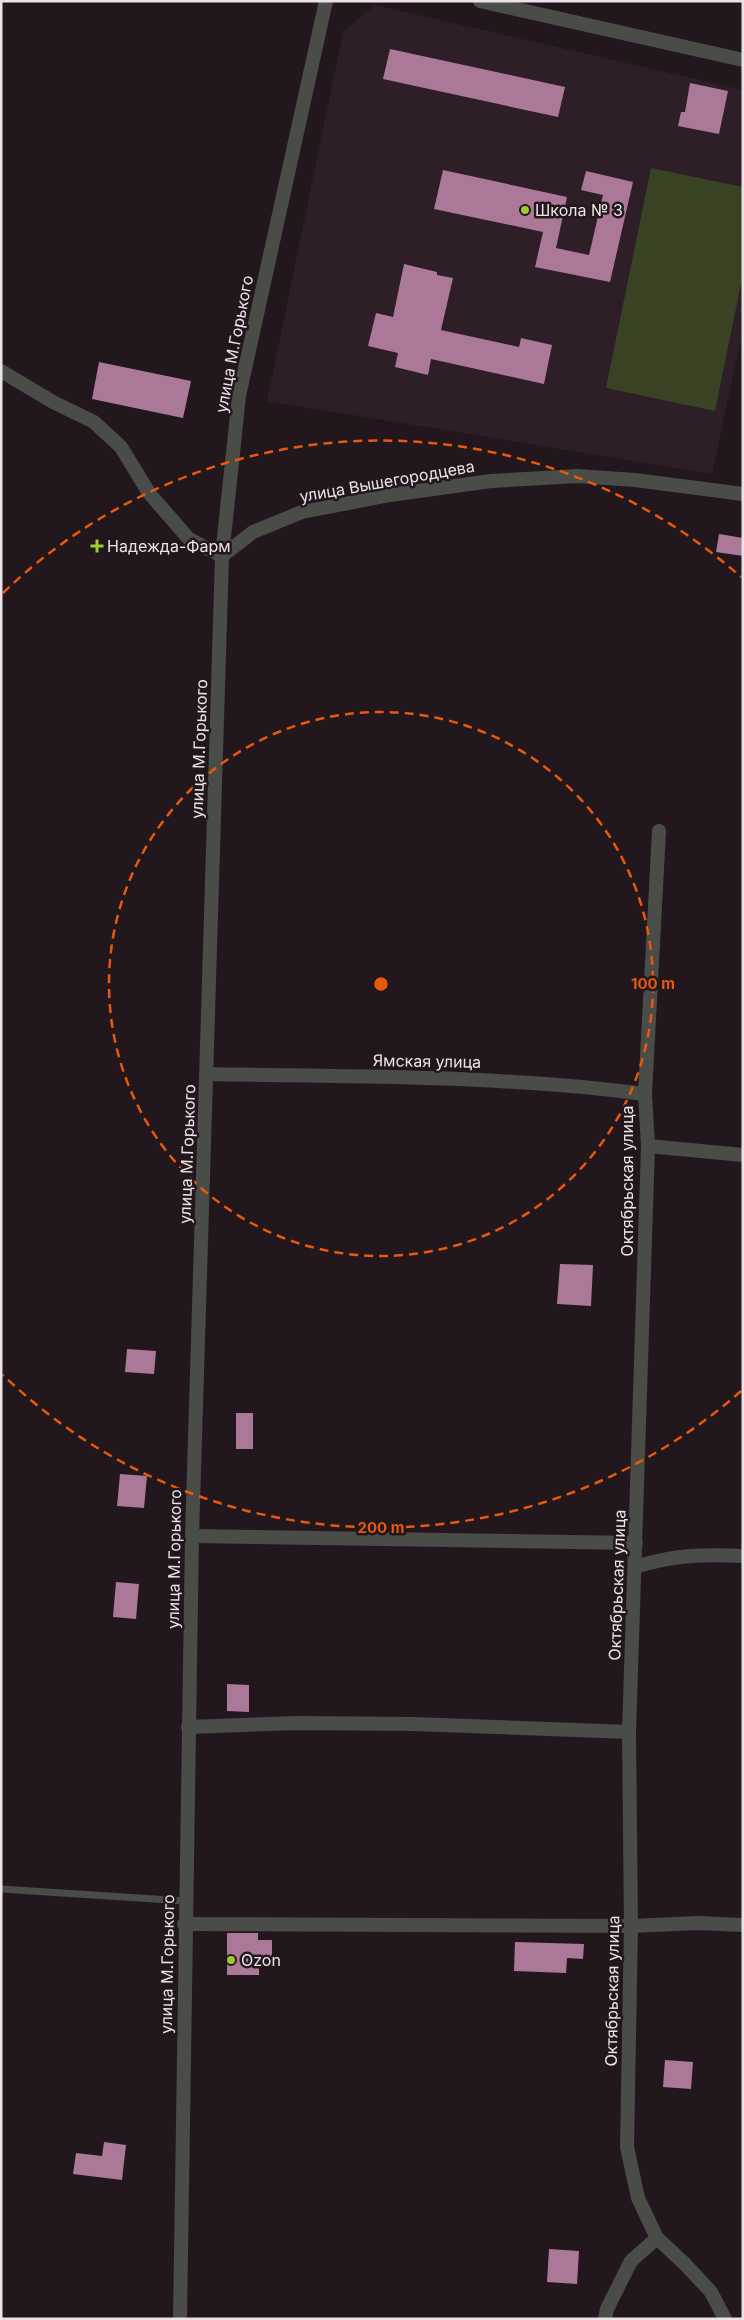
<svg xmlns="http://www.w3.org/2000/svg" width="744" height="2320" font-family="Inter,sans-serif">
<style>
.built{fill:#2e1e28}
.green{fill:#384323}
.building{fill:#ac7898}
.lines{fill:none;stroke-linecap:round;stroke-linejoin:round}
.service{stroke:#4a4d47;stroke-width:7}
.minor{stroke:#4a4d47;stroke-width:14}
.ring{fill:none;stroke:#e8590c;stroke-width:2.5;stroke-dasharray:9 6}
.poi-dot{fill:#9dca30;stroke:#22171d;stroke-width:2}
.labels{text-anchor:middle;stroke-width:5;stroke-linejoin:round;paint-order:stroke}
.poi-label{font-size:16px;fill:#ebe3e8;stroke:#22171d;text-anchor:start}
.street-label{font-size:16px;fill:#ebe3e8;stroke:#22171d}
.centre{fill:#e8590c;stroke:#22171d;stroke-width:2.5}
.ring-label{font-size:15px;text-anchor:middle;font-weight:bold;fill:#e8590c;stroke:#22171d;stroke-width:5;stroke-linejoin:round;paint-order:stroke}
</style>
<rect width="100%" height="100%" fill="#22171d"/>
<path class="built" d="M375,5l368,85v240l-31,144 -445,-73 76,-369z"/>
<path class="green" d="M651,168l92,19v87l-28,137 -109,-23z"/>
<g class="building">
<path d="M390,49l175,38 -7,30 -175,-38z"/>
<path d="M690,83l38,8 -9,43 -41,-8 3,-14h4z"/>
<path d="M443,170l124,27 -11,51 33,7 14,-60 -22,-5 5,-19 47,11 -23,100 -75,-15 8,-35 -109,-23z"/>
<path d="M404,264l33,8v3l16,3 -12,52 78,17 2,-9 31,7 -8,39 -113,-25 -3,16 -33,-8 3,-14 -30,-7 8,-33 17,4z"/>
<path d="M99,362l92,19 -8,37 -91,-19z"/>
<path d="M719,534l24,4v18l-27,-4z"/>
<path d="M560,1264l33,1 -2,41 -34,-2z"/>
<path d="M127,1349l29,2 -2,23 -29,-2z"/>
<rect x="236" y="1413" width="17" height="36"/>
<path d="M120,1474l27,2 -3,32 -27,-2z"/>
<path d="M116,1582l23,2 -3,35 -23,-2z"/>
<path d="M227,1684l22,1v27l-22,-1z"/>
<path d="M227,1933h31v7h14v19h-13v16h-32z"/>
<path d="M515,1942l69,2 -1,15 -16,-1 -1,15 -52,-2z"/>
<path d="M665,2060l28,2 -2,27 -28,-2z"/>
<path d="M104,2142l22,3 -4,35 -49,-6 3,-21 26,3z"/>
<path d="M549,2249l30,2 -2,33 -30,-2z"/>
</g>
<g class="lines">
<path class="service" d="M1,1889l184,12"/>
<g class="minor">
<path d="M480,1l263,59"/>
<path d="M1,371l52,31 41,20 27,25 28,46 40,46 33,17 31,-24 49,-20 88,-17 101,-14 86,-5 58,4 108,14"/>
<path d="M659,831l-14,263 3,52 -19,586 2,194 -4,221 11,51 19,40 28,26 26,28 14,27"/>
<path d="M207,1074c146,3 293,1 438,20"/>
<path d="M648,1146l95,9"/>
<path d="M192,1536l444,7"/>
<path d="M635,1567c38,-12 68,-13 108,-11"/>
<path d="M188,1727l108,-4 117,1 216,8"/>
<path d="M184,1924l447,2 67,-3 45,2"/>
<path d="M180,2319l12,-783 30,-980 17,-160 87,-395"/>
<path d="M605,2319l2,-10 24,-48 26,-23"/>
</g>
</g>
<g class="ring">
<circle cx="381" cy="984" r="272"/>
<path d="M741 1391A544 544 0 0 1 3 1375M3 593A544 544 0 0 1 741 577"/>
</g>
<g class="poi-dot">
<circle cx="525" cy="210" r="5"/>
<path d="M94.5 538.5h5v5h5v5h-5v5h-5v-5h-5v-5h5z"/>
<circle cx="231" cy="1960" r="5"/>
</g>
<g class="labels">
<g class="poi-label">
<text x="535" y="216">Школа № 3</text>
<text x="107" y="552">Надежда-Фарм</text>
<text x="241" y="1966">Ozon</text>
</g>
<g class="street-label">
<text transform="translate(234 344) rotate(-79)" y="6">улица М.Горького</text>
<text transform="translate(387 481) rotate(-10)" y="6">улица Вышегородцева</text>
<text transform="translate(199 749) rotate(-88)" y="6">улица М.Горького</text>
<text transform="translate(427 1061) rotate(1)" y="6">Ямская улица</text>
<text transform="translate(187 1154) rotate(-88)" y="6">улица М.Горького</text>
<text transform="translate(627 1181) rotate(-90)" y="6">Октябрьская улица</text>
<text transform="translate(174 1559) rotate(-89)" y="6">улица М.Горького</text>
<text transform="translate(617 1585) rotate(-88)" y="6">Октябрьская улица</text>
<text transform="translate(167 1964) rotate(-89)" y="6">улица М.Горького</text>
<text transform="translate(612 1991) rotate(-89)" y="6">Октябрьская улица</text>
</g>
</g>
<circle cx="381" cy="984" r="8" class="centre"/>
<g class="ring-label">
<text x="653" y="989">100 m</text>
<text x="381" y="1533">200 m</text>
</g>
<rect width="744" height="2320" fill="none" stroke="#ebe3e8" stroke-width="5"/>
</svg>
